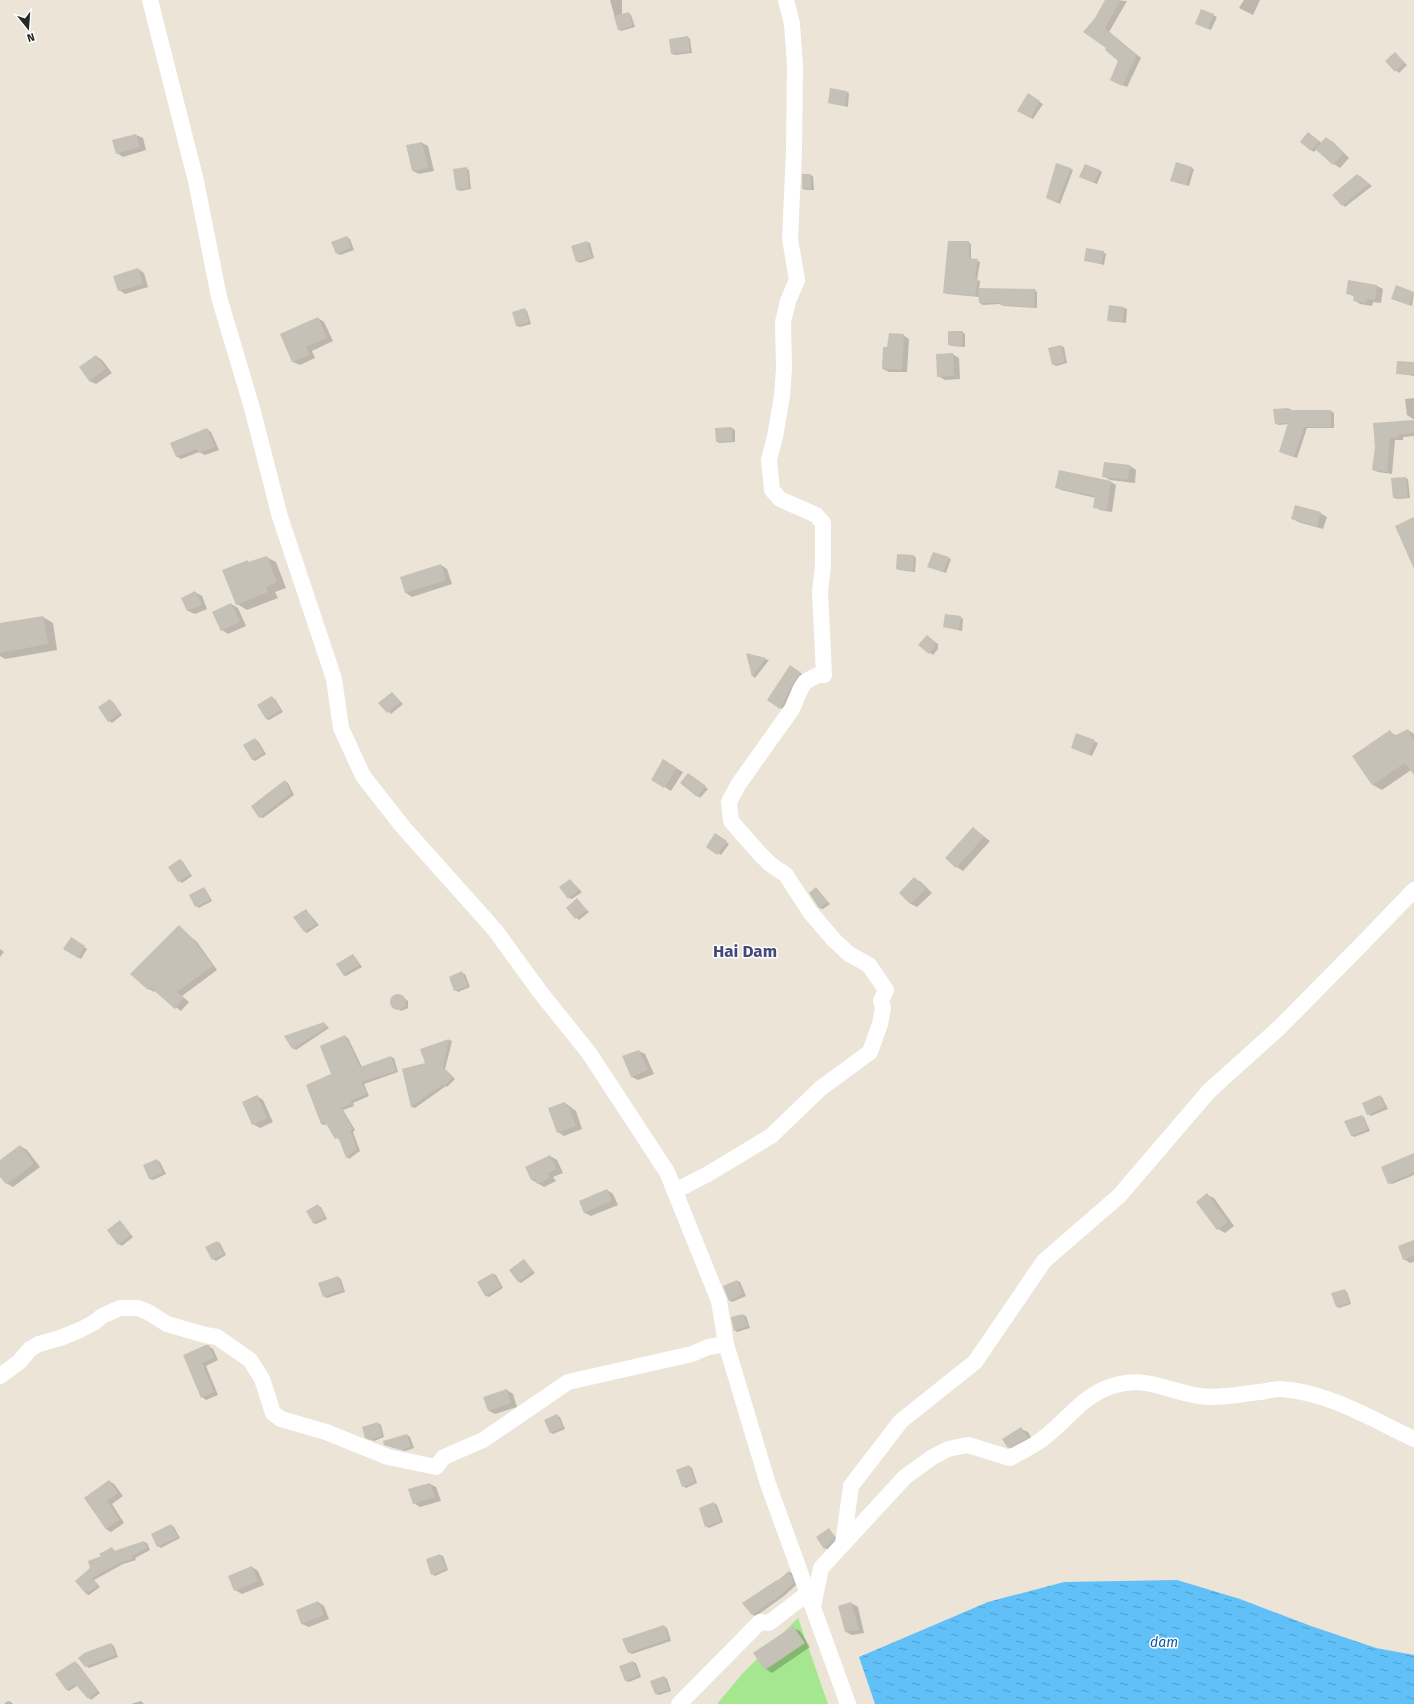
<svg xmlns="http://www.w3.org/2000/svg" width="1414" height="1704" font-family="'Fira Sans',sans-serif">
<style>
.grass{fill:#a4e78e}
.water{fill:url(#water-ripples)}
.shadow{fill:#0003}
.building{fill:#c6c1b7}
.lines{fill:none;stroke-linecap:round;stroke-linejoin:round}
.street{stroke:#fff;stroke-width:16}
.labels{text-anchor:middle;stroke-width:3;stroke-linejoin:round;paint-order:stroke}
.water-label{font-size:14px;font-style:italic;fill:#045a9f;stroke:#fff}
.district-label{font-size:17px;font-weight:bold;fill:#45497a;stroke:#fff}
</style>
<defs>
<pattern id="water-ripples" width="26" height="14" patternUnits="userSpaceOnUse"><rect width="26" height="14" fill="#60c0f7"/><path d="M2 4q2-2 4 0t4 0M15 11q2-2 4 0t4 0" fill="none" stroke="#4f9cc8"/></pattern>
</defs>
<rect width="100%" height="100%" fill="#ebe4d7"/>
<path class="grass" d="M798,1618l30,86h-111l26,-31z"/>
<path class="water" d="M1177,1580l63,19 71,27 65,22 38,7v49h-539l-16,-47 129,-55 76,-20z"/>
<g class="shadow">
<path d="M610,0h12v15l6,-2 3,2 4,12 -14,4 -3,-2z"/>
<path d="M1106,0l21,1 -18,31 32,26 -14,29 -12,-5 4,-22 -11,-12 -12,-30z"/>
<path d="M1244,0h16l-7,15 -14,-7z"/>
<path d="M1202,10l15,7 -6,13 -12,-5z"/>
<path d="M688,37l2,2 2,14 -17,2 -3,-1z"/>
<path d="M1395,53l12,12 -8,8 -13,-12z"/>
<path d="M847,92l2,1 -1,14 -19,-4z"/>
<path d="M1028,95l15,9 -10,15 -15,-9z"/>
<path d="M136,135l7,3 3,12 -23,7 -6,-4z"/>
<path d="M1311,135l11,8 4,-5 7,4 16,16 -9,10 -6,-4 -17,-15 -3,3 -3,-2z"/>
<path d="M422,143l6,3 6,25 -15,3 -6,-3z"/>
<path d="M466,168l3,2 2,19 -11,2 -3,-2z"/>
<path d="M1070,168l3,2 -13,34 -10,-5z"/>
<path d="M1191,168l3,1 -5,17 -15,-4z"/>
<path d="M1099,170l3,2 -5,12 -14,-6z"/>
<path d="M810,175l3,1 1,14h-8l-3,-1z"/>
<path d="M1360,176l12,10 -27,21 -12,-12z"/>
<path d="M347,237l3,2 4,11 -14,5 -3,-2z"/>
<path d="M587,242l3,1 4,15 -14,5 -3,-2z"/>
<path d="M968,242l3,2v15l9,3 -3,18 3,1 -1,8 56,1 2,2v16l-33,-2 -4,-2 -17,1 -3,-2v-6l-33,-3 -3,-1z"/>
<path d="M1103,252l3,2 -2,11 -19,-5z"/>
<path d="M138,269l6,4 4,14 -23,7 -6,-4z"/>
<path d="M1349,281l28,5 6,3 -2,14 -8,-1 -1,4 -12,-2 -6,-4 1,-3 -8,-4z"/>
<path d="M1397,287l17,6 -2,13 -17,-6z"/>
<path d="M1124,308l3,1 -1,14 -18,-2z"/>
<path d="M524,309l3,2 4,13 -11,3 -3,-1z"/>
<path d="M318,318l6,4 9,19 -21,10 3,7 -15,7 -7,-3 -12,-27z"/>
<path d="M962,332l3,2v13l-13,-1 -3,-1z"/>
<path d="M903,335l6,4 -2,33h-18l-6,-3 5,-21z"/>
<path d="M1061,346l3,1 3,16 -11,3 -3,-2z"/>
<path d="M952,354l7,4 1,21 -15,1 -7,-4z"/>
<path d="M96,356l6,4 10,13 -16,11 -7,-3z"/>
<path d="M1414,363v13l-17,-3z"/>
<path d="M1414,398v21h-1l-6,-4 -2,-16z"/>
<path d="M1289,409l3,1 39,1 3,2v15h-27l-10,30 -17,-6 9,-28 -10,1 -3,-1z"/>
<path d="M1414,422v14l-11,1v3h-8l-3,34 -14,-2 -5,-2 3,-23z"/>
<path d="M732,428l3,2v12l-16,1 -2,-2z"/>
<path d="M207,429l4,3 8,18 -14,5 -6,-3 -18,7 -5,-3z"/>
<path d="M1130,466l6,4 -1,13 -25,-3 -7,-4z"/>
<path d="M1059,472l52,10 5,3 -4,27 -12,-2 -5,-3 1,-9 -35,-8 -5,-3z"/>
<path d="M1405,478l3,1 2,19 -13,1 -3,-1z"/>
<path d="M1320,513l7,4 -4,12 -25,-7 -6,-4z"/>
<path d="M914,556l2,2 -1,14 -16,-2 -2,-1z"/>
<path d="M266,557l10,5 10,26 -11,4 3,6 -31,12 -10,-6 10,-43 3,2z"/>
<path d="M948,558l3,1 -5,14 -14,-5z"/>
<path d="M441,565l6,4 5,15 -40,13 -6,-4 -5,-15z"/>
<path d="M195,592l7,4 5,13 -12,5 -7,-3 -5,-13z"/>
<path d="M231,604l7,4 8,18 -18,8 -6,-4z"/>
<path d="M43,617l10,6 4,27 -52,9 -5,-3v-32z"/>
<path d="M960,617l3,2 -1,12 -18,-4z"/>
<path d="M930,638l8,6v5l-5,6 -13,-10z"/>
<path d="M747,655l22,5 -14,18 -2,-2z"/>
<path d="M795,669l11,8 -20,34 -18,-11z"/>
<path d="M392,693l11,11 -12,10 -11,-10z"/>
<path d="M272,698l3,1 8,13 -14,8 -3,-1 -7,-13z"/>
<path d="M110,700l3,2 9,13 -10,8 -3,-2z"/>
<path d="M1408,730l6,4v34l-32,22 -9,-5 -19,-29 36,-24 7,4z"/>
<path d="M1077,734l21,9 -6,13 -17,-7z"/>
<path d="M255,740l3,1 8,13 -11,7 -3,-2z"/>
<path d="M664,761l19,11 -12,19 -19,-12z"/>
<path d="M691,776l17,13 -8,9 -2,-2z"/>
<path d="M285,781l3,2 6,12 -31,23 -3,-1z"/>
<path d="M973,828l17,13 -27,30 -6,-4z"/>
<path d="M715,835l14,9 -8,11 -14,-9z"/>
<path d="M181,860l2,2 9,14 -10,7 -3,-2z"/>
<path d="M914,878l7,4 11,11 -15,14 -6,-3 -11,-11z"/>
<path d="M570,880l12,12 -10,7 -3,-1z"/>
<path d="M204,888l2,2 6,11 -13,7 -3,-2z"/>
<path d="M816,888l14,16 -7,5 -3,-1 -10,-15z"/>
<path d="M577,900l12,12 -10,8 -12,-12z"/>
<path d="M306,910l13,15 -12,8 -2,-1z"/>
<path d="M179,927l18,15 20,28 -35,26 7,6 -8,9 -26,-20 -1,1 -5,-3 -17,-15z"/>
<path d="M71,938l16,11 -6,10 -17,-11z"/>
<path d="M0,949l4,3 -4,5z"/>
<path d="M353,955l2,2 7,10 -16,9 -3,-1z"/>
<path d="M462,973l3,1 5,13 -12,5 -3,-2z"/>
<path d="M395,995h4l9,6v7l-7,3 -9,-6 -1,-4z"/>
<path d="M324,1023l5,5 -33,22 -3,-2z"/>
<path d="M345,1036l3,2 14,29 29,-10 3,1 4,14 -34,12 5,12 -16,7 1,3 -11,4 12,20 -2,2 7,19 -11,8 -2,-2 -7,-18 -4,-1 -9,-14 -3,1 -3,-1 11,-49z"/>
<path d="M449,1040l3,1 -7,28 10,10 -8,8 -1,-1 -31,22 -3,-1 -9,-37 24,-6 -6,-14z"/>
<path d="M639,1051l6,3 9,20 -16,6 -6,-3z"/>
<path d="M257,1096l6,4 10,22 -13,6 -7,-4z"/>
<path d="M1380,1096l2,1 6,12 -17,7 -3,-2 -5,-11z"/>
<path d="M565,1103l11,8 6,18 -18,7 -6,-4z"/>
<path d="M1361,1116l3,1 6,14 -16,6 -3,-2z"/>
<path d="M20,1146l7,4 13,17 -27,20 -7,-4 -6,-8v-13z"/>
<path d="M1414,1154v21l-22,9 -3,-1z"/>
<path d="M550,1156l7,4 6,13 -10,4 3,4 -12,6 -12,-7z"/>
<path d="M157,1160l3,2 6,12 -13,6 -3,-1 -6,-13z"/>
<path d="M607,1190l6,4 5,11 -27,11 -6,-3 -5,-11z"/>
<path d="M1207,1195l7,3 20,28 -9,7 -7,-4 -20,-27z"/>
<path d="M318,1206l3,1 6,12 -11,5 -3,-1z"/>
<path d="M120,1221l13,16 -11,9 -3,-2z"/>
<path d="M1414,1241v21l-4,1 -6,-4z"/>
<path d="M217,1242l3,1 6,12 -10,6 -3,-2z"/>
<path d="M524,1260l11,13 -14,10 -3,-2z"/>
<path d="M493,1274l3,1 7,13 -14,9 -3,-1 -8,-13z"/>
<path d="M338,1277l3,2 4,13 -18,6 -3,-2z"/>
<path d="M737,1281l3,1 6,14 -14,6 -3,-2z"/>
<path d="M1344,1290l3,2 4,12 -12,4 -3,-2z"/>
<path d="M743,1315l3,1 4,12 -13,4 -3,-2z"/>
<path d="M208,1346l5,3 5,11 -12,6 12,29 -12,5 -4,-3 -17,-42z"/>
<path d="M507,1390l6,4 4,13 -22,7 -6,-3z"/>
<path d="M557,1416l3,1 5,12 -12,5 -3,-2z"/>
<path d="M378,1423l3,2 3,12 -10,4 -5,-2z"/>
<path d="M1021,1429l7,3 5,9 -19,9 -6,-4z"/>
<path d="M407,1435l3,2 4,11 -9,3 -20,-6z"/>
<path d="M689,1466l3,2 5,15 -11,5 -3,-2z"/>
<path d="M109,1481l5,3 9,12 -11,8 12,19 -13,9 -5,-3 -21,-31z"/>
<path d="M430,1484l6,3 5,14 -21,6 -6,-4z"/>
<path d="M714,1503l3,2 6,17 -14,6 -3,-2z"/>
<path d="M171,1525l3,2 6,11 -19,10 -3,-2z"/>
<path d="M829,1529l8,10v3l-9,8 -3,-2 -8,-11z"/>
<path d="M144,1542l3,1 3,7 -15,8 1,2 -13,4 -29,16 6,7 -11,8 -3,-1 5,-25 11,-12 10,-9 4,4z"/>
<path d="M440,1555l3,1 5,14 -13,6 -3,-2z"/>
<path d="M252,1567l6,4 6,14 -22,9 -7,-4z"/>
<path d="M790,1572l2,1 4,12 -12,11 -28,20 -3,-1 -9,-12 34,-21z"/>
<path d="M318,1602l6,4 5,13 -20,8 -7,-3 -5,-13z"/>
<path d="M851,1603l7,4 6,26 -12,2 -6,-3z"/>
<path d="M664,1626l3,2 4,13 -39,13 -3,-2z"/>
<path d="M793,1628l7,3 10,16 -38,26 -6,-4z"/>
<path d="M111,1644l3,2 4,11 -29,11 -3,-2z"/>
<path d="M633,1662l3,1 5,14 -12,5 -3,-1z"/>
<path d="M76,1663l2,1 22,29 -9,7 -13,-15 -9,6 -3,-2z"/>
<path d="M664,1677l3,2 4,12 -12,4 -3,-1z"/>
<path d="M8,1701l3,1 2,2h-9z"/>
<path d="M141,1701l3,3h-13z"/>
</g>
<g class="building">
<path d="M1105,0h16l-16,28 32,27 -15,31 -12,-6 8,-19 -13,-11 1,-2 -23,-16 12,-14z"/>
<path d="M1201,9l13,5 -6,15 -13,-5z"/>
<path d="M629,12l3,14 -14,4 -4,-14z"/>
<path d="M688,36l2,15 -19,3 -2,-15z"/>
<path d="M1395,52l10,11 -10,9 -10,-11z"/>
<path d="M830,88l17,3 -2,15 -17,-3z"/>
<path d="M1028,93l12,8 -10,17 -13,-7z"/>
<path d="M1308,132l11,9 -8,10 -11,-9z"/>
<path d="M136,134l4,13 -24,7 -4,-14z"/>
<path d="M1326,137l18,16 -11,12 -18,-16z"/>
<path d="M422,142l6,26 -16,3 -6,-26z"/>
<path d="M1176,162l16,5 -6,18 -16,-4z"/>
<path d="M1056,163l15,5 -14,35 -11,-5z"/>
<path d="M1085,164l15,6 -6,13 -15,-6z"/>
<path d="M467,167l2,21 -13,2 -3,-21z"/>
<rect x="802" y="174" width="9" height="15"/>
<path d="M1357,174l12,10 -27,22 -10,-11z"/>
<path d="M347,236l4,12 -15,6 -5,-12z"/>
<path d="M587,241l5,16 -16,5 -5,-16z"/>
<path d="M948,241h21v17l9,1 -3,19 3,1 -3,17 -32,-3z"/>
<path d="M1086,248l18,3 -3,13 -17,-3z"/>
<path d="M138,268l5,16 -25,7 -5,-15z"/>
<path d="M1348,280l29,5 -2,15 -8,-1 -1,4 -13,-2 1,-6 -8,-1z"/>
<path d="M1396,285l18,7 -5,13 -18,-6z"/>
<path d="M978,288l57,1 -1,18 -34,-2v-2h-21z"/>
<path d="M1109,305l15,2 -1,15 -16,-1z"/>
<path d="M525,308l4,14 -13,4 -4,-14z"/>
<path d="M318,317l9,21 -21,9 4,8 -18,7 -12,-28z"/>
<path d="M948,331h15l-1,15 -14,-1z"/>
<path d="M889,333l15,1 -2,36 -20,-1 1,-22h4z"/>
<path d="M1061,345l4,17 -13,3 -4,-17z"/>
<path d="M953,353l1,23 -17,1 -1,-23z"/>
<path d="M96,355l10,14 -17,12 -10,-14z"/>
<path d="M1397,361l17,1v13l-18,-1z"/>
<path d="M1289,408v2h42v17h-27l-10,30 -15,-5 9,-29 -13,1 -2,-15z"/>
<path d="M1414,420v13l-16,2 1,2 -9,1 -3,34 -15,-2 3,-23 -2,-24z"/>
<path d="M732,427v14l-16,1 -1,-14z"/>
<path d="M207,428l8,19 -16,6 -2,-4 -21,8 -6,-14z"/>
<path d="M1104,462l26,3 -2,15 -26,-3z"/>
<path d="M1059,470l52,11 -4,29 -14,-2 2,-12 -40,-8z"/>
<path d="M1406,477l2,20 -15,1 -2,-20z"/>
<path d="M1295,505l26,7 -4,14 -26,-7z"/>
<path d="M1414,517v52l-19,-43z"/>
<path d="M933,552l16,5 -6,15 -16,-5z"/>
<path d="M897,554l17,1 -1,16 -17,-2z"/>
<path d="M267,556l10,26 -11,5 2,5 -32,13 -14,-35 26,-10v2z"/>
<path d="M441,564l5,16 -41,13 -5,-16z"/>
<path d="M195,591l7,14 -15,6 -6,-13z"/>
<path d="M231,603l9,19 -19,9 -9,-19z"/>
<path d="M945,614l16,2 -2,14 -16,-3z"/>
<path d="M43,616l5,28 -48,9v-30z"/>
<path d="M927,635l8,7v5l-6,7 -11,-9z"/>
<path d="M746,653l20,5 -14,19z"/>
<path d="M790,665l11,8 -8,10 -13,26 -13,-9z"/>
<path d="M392,692l9,10 -14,11 -9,-10z"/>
<path d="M272,696l9,14 -15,9 -9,-14z"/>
<path d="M110,699l10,14 -12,9 -10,-15z"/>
<path d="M1408,729l6,12v34l-9,-12 -33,22 -20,-29 38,-26 4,6z"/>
<path d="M1076,733l19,7 -6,15 -18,-7z"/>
<path d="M255,738l9,15 -12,7 -9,-15z"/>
<path d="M663,759l14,9 -13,20 -13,-8z"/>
<path d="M688,773l18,13 -9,11 -17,-14z"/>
<path d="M285,780l6,13 -32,25 -8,-12z"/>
<path d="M973,827l11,10 -28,31 -11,-10z"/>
<path d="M715,833l12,8 -10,14 -11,-8z"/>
<path d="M180,859l10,15 -12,8 -10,-15z"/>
<path d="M914,877l12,12 -16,15 -11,-11z"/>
<path d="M570,879l9,11 -11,9 -9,-12z"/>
<path d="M204,887l6,13 -15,7 -6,-12z"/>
<path d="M816,887l12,15 -9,6 -10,-15z"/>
<path d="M577,898l10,12 -12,9 -9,-11z"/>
<path d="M306,909l10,15 -12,8 -11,-15z"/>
<path d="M179,925l13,13 21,28 -36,26 7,6 -9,11 -25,-22 -2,3 -18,-16z"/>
<path d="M71,937l14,9 -7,12 -15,-9z"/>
<path d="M353,954l6,11 -16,10 -7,-11z"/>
<path d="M462,971l6,15 -14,5 -5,-14z"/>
<circle cx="398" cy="1002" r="8"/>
<path d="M324,1022l3,5 -35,22 -8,-13z"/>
<path d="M345,1035l15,32 31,-11 5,15 -35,11 6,12 -17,7 2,3 -11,4 12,21 -3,1 7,19 -11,9 -8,-21 -3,2 -10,-17 -4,2 -15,-39 25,-11 -11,-28z"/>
<path d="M449,1039l-6,28 10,10 -9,9 -2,-1 -31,22 -9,-38 23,-6 -5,-14z"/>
<path d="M639,1050l9,20 -17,7 -9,-21z"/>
<path d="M257,1095l10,23 -15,7 -10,-23z"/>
<path d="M1380,1095l5,12 -18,8 -5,-12z"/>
<path d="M565,1102l2,5h2l7,19 -19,7 -9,-25z"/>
<path d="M1362,1115l6,14 -17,7 -7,-15z"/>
<path d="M20,1145l14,18 -19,16 -1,-1 -8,6 -6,-7v-17z"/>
<path d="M1414,1153v19l-26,12 -7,-17z"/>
<path d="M550,1155l7,14 -9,4 2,5 -13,6 -2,-5 -4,1 -6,-13z"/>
<path d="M157,1159l6,14 -14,6 -6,-14z"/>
<path d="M607,1189l5,12 -28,12 -5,-12z"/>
<path d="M1207,1193l21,29 -11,8 -21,-28z"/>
<path d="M318,1204l7,13 -12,6 -7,-12z"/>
<path d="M120,1220l11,15 -13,10 -11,-15z"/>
<path d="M1414,1240v16l-11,4 -5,-14z"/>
<path d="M217,1241l7,13 -12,6 -7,-13z"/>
<path d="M524,1259l9,12 -15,11 -9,-12z"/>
<path d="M493,1273l8,14 -16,9 -8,-14z"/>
<path d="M338,1276l5,14 -20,7 -5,-14z"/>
<path d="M737,1280l6,14 -14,7 -6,-15z"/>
<path d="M1345,1289l4,14 -13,4 -5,-14z"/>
<path d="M743,1314l5,12 -14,5 -3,-14z"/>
<path d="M206,1345h3l5,13 -12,5 12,29 -13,6 -18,-43z"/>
<path d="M507,1389l4,14 -23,8 -5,-14z"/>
<path d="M557,1414l6,13 -13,6 -6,-13z"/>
<path d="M378,1422l4,14 -12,4 -5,-2 -3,-11z"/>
<path d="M1021,1427l7,11 -19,10 -2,-1 -5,-8z"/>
<path d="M407,1434l4,13 -10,3 -17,-5 -1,-4z"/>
<path d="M689,1465l6,17 -13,5 -6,-17z"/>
<path d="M109,1480l9,13 -11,8 13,19 -14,9 -22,-31z"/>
<path d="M430,1483l5,14 -22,7 -5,-15z"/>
<path d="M714,1502l7,19 -16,6 -6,-19z"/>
<path d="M171,1524l7,13 -21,10 -6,-13z"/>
<path d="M829,1528l5,8v4l-10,9 -8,-12z"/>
<path d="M144,1541l3,7 -15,8 1,3 -14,4 -27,15 6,7 -12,9 -11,-13 15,-13 -2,-7 13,-5 -2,-2 13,-7 2,4z"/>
<path d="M440,1554l6,15 -15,6 -5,-16z"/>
<path d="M252,1566l6,15 -24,10 -6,-15z"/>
<path d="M789,1571l5,12 -13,12 -29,20 -1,-1 -9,-11 35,-23v1z"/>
<path d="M318,1601l6,14 -23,9 -5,-14z"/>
<path d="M851,1602l8,28 -14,2 -7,-26z"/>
<path d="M664,1625l5,14 -41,14 -6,-14z"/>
<path d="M793,1626l12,17 -40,27 -12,-17z"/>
<path d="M111,1643l5,12 -31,12 -7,-9 6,-5z"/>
<path d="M75,1661l23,30 -10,8 -13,-15 -9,6 -11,-16z"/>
<path d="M633,1661l6,14 -14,6 -6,-15z"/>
<path d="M664,1676l5,14 -14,4 -5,-13z"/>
</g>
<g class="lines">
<g class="street">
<path d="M150,0l46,181 23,116 33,111 28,109 54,162 7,49 22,48 40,51 92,103 45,62 49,61 78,119 52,129 7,43 42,140 80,220"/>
<path d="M675,1191l33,-17 63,-38 50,-48 49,-36 10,-28 3,-16 -2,-7 5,-11 -17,-25 -20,-11 -15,-14 -24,-28 -24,-37 -16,-11 -11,-11 -28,-32 -2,-19 9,-17 54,-76 9,-21 4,-6 7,-4 6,-3h6l-4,-84 3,-25v-43l-7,-8 -36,-16 -8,-9 -3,-30 6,-23 7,-41 2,-27 -1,-47 5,-21 9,-21 -7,-41 4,-88 1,-86 -3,-41 -6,-24"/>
<path d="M0,1376l19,-14 11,-13 9,-5 21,-6 20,-8 15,-8 7,-6 18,-8h18l10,4 19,12 38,11 12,2 33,23 12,19 11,34 8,6 45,13 62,25 48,10 8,-10 39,-17 85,-58 124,-28 16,-7 18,-3"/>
<path d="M843,1544l8,-58 50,-65 74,-59 69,-101 75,-65 90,-105 70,-63 80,-81 55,-57"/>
<path d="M813,1606l8,-38 84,-91 26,-19 17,-9 20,-4 42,13c10,-6 22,-11 31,-18 21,-15 38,-39 61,-50 39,-18 60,0 97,6 20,3 41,-2 61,-4 7,-1 14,-3 21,-3 47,3 91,30 133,50"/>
<path d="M679,1704l81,-82 9,1 39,-30"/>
</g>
</g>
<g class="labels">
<g class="water-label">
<text x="1164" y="1647">dam</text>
</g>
<g class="district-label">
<text x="745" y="957">Hai Dam</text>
</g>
</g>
<g transform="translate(28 28) rotate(163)" stroke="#ffffff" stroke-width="3" paint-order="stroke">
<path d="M0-3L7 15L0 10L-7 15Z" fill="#272727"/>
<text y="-6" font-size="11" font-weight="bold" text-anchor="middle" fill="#272727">N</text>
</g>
</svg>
